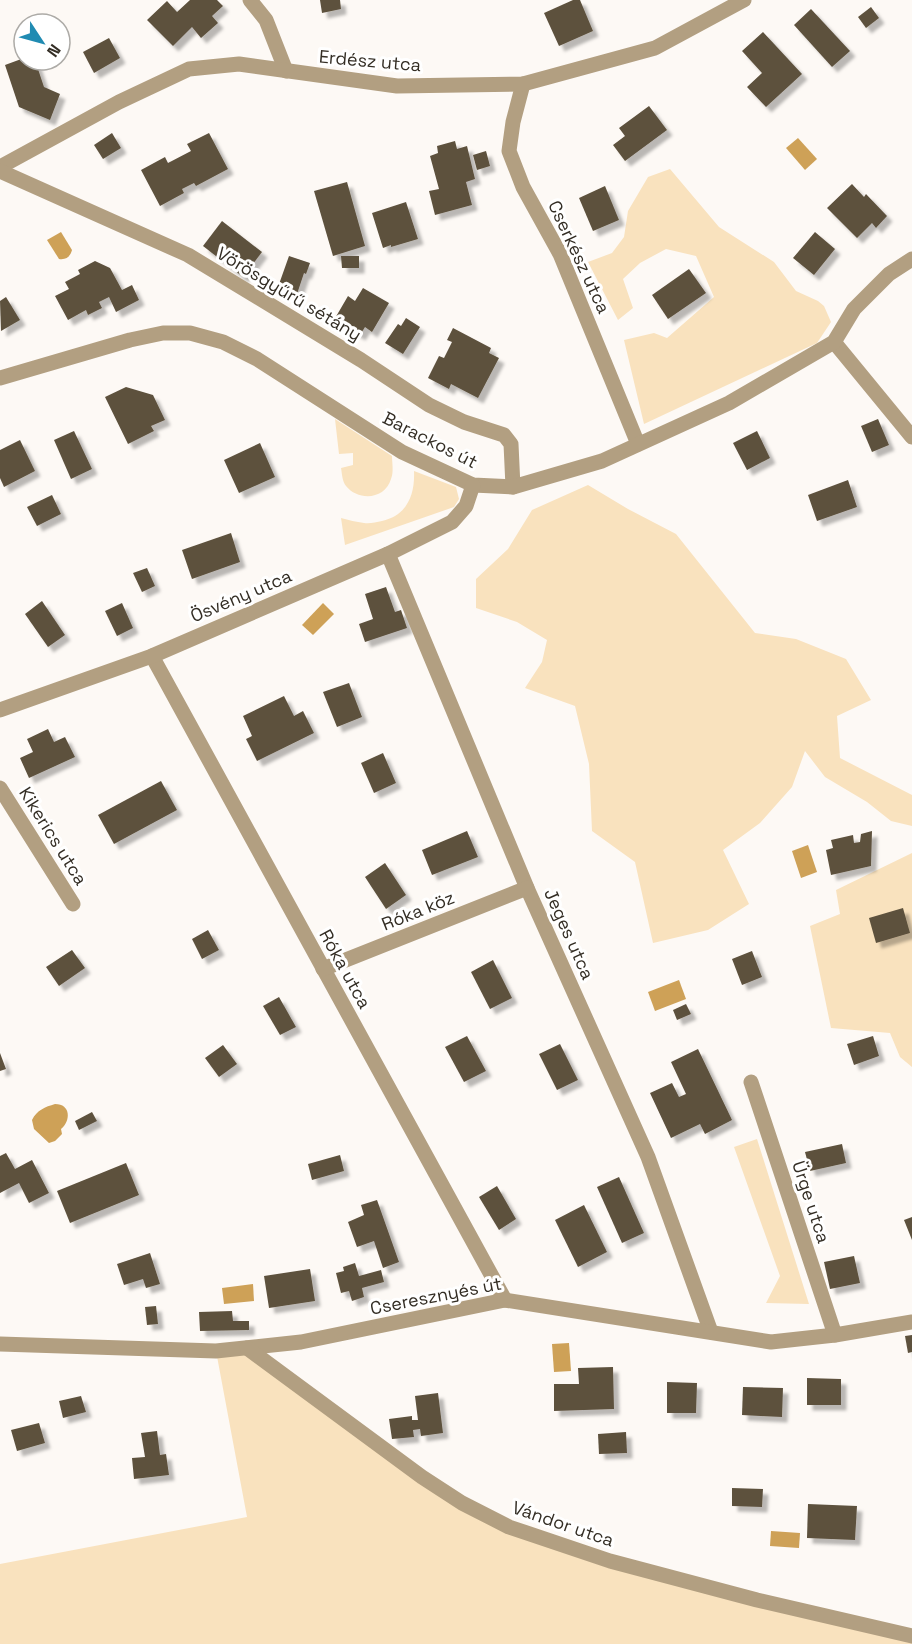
<svg xmlns="http://www.w3.org/2000/svg" width="912" height="1644" font-family="'Space Grotesk',sans-serif">
<style>
.green{fill:#f9e2be}
.water{fill:#cea157}
.building{fill:#5d513d;filter:url(#shadow)}
.lines{fill:none;stroke-linecap:round;stroke-linejoin:round}
.minor{stroke:#b29f81;stroke-width:15}
.labels{text-anchor:middle;stroke-width:6;stroke-linejoin:round;paint-order:stroke}
.street-label{font-size:18px;fill:#332d24;stroke:#fff}
</style>
<defs>
<filter id="shadow"><feDropShadow dx="5.5" dy="5.5" stdDeviation="1.5" flood-color="#0004"/></filter>
</defs>
<rect width="100%" height="100%" fill="#fdf9f5"/>
<g class="green">
<path d="M670,169l49,58 55,35 22,29 22,10 6,5 7,16 -14,21 -173,81 -20,-84 30,-7 13,5 47,-41 -18,-41 -30,-7 -26,14 -17,16 10,29 -15,12 -30,-58 24,-9 12,-16 4,-26 20,-34z"/>
<path d="M335,419l57,37c0,7 2,16 -1,23 -6,21 -33,22 -45,7 -4,-5 -4,-13 -5,-18l12,-3v-12l-14,1z"/>
<path d="M414,471l42,16 3,12 -5,8 -109,38 -4,-27c8,2 15,4 23,5 6,1 12,-1 18,-2 26,-6 33,-27 32,-50z"/>
<path d="M588,485l40,24 48,25 79,99 41,6 50,20 25,41 -34,16 3,42 72,37v31l-21,-5 -24,-19 -42,-25 -20,-26 -13,36 -32,36 -37,27 26,54 -41,26 -55,13 -18,-81 -43,-31 -3,-67 -14,-58 -50,-18 17,-26 5,-22 -30,-18 -41,-14v-29l32,-30 24,-39z"/>
<path d="M912,853v214l-12,-10 -10,-24 -59,-5 -21,-102 30,-12 -4,-24z"/>
<path d="M757,1139l52,165 -43,-1 14,-27 -46,-129z"/>
<path d="M247,1348l102,77 160,102 403,109v8h-912v-80l247,-47 -31,-166z"/>
</g>
<g class="water">
<path d="M798,138l19,21 -12,11 -19,-22z"/>
<path d="M61,232l11,18c-2,7 -6,10 -13,9l-12,-19z"/>
<path d="M323,603l11,11 -21,21 -11,-10z"/>
<path d="M808,845l9,27 -16,6 -9,-27z"/>
<path d="M679,980l7,19 -31,12 -7,-19z"/>
<path d="M55,1104c16,0 16,17 6,25l1,5 -7,7 -6,2 -15,-14 -2,-9c5,-10 13,-13 23,-16z"/>
<path d="M253,1284l1,17 -30,3 -2,-16z"/>
<path d="M569,1343l2,28 -17,1 -2,-28z"/>
<path d="M771,1531l29,2 -1,15 -29,-2z"/>
</g>
<g class="building">
<path d="M190,0h27l6,6 -11,10 6,7 -17,15 -9,-11 -19,19 -26,-26 20,-19 10,11z"/>
<path d="M320,0h20l1,9 -19,4z"/>
<path d="M573,0h7l13,31 -34,15 -15,-33z"/>
<path d="M871,7l8,11 -13,10 -8,-11z"/>
<path d="M811,9l39,42 -18,16 -38,-42z"/>
<path d="M763,32l39,42 -36,33 -19,-20 15,-14 -20,-22z"/>
<path d="M109,38l11,20 -26,15 -11,-21z"/>
<path d="M24,58v2h11l9,27 16,7 -10,26 -31,-13 -14,-42z"/>
<path d="M649,106l18,24 -42,31 -12,-16 12,-9 -6,-8z"/>
<path d="M112,133l9,15 -18,11 -9,-14z"/>
<path d="M209,133l19,36 -32,17 -2,-3 -12,6 2,4 -24,13 -19,-36 24,-13 3,6 23,-12 -4,-7z"/>
<path d="M455,141l2,8 10,-3 8,33 -9,3 6,23 -37,10 -6,-24 10,-2 -9,-33 8,-3 -1,-7z"/>
<path d="M486,151l4,15 -13,4 -4,-15z"/>
<path d="M347,182l18,64 -32,10 -19,-65z"/>
<path d="M852,184l12,13 2,-3 21,22 -11,12 -4,-5 -15,15 -30,-30z"/>
<path d="M605,186l14,34 -26,11 -14,-33z"/>
<path d="M406,202l12,37 -27,8v-2l-8,3 -11,-35z"/>
<path d="M222,221l40,31 -19,25 -40,-31z"/>
<path d="M815,232l20,17 -21,26 -21,-17z"/>
<path d="M289,256l21,7 -4,11 -2,-1 -7,21 -19,-7z"/>
<path d="M341,256h18v12h-17z"/>
<path d="M95,261l15,7 12,22 10,-5 7,15 -23,12 -7,-15 -10,5 3,6 -14,7 -2,-5 -18,10 -13,-24 14,-7 -4,-7 15,-8 -2,-4z"/>
<path d="M689,269l17,24 -38,26 -16,-24z"/>
<path d="M363,288l26,15 -17,29 -7,-5 -5,8 -26,-15 14,-24 7,5z"/>
<path d="M6,297l14,23 -19,11 -1,-30z"/>
<path d="M406,318l14,9 -17,27 -18,-11 13,-19 3,2z"/>
<path d="M453,328l38,20 -2,5 10,5 -21,40 -27,-14 -2,5 -21,-11 11,-22 5,2 8,-16 -5,-2z"/>
<path d="M126,387l27,8 12,25 -14,6 3,5 -26,13 -23,-47z"/>
<path d="M878,419l11,26 -17,7 -11,-26z"/>
<path d="M74,431l18,38 -21,10 -17,-39z"/>
<path d="M757,431l13,27 -23,12 -14,-27z"/>
<path d="M20,440l15,31 -31,16 -4,-9v-28z"/>
<path d="M260,443l15,34 -36,16 -15,-33z"/>
<path d="M848,480l9,27 -40,14 -9,-26z"/>
<path d="M52,495l9,19 -24,12 -10,-19z"/>
<path d="M231,533l9,29 -48,17 -10,-29z"/>
<path d="M147,568l8,18 -13,6 -9,-19z"/>
<path d="M386,587l9,25 6,-2 6,18 -42,14 -6,-18 14,-5 -8,-25z"/>
<path d="M42,601l23,34 -17,12 -23,-33z"/>
<path d="M122,603l11,25 -16,8 -12,-25z"/>
<path d="M349,683l13,34 -25,10 -14,-35z"/>
<path d="M284,696l10,20 9,-5 11,22 -57,28 -11,-22 6,-3 -9,-20z"/>
<path d="M48,729l6,13 11,-5 10,20 -46,21 -9,-20 13,-6 -6,-13z"/>
<path d="M383,753l13,30 -22,10 -13,-30z"/>
<path d="M161,781l16,29 -63,34 -16,-29z"/>
<path d="M467,831l11,26 -46,18 -10,-25z"/>
<path d="M872,831l-1,35 -40,9 -5,-25 7,-2 -2,-8 22,-5 1,8 6,-1 1,-8z"/>
<path d="M385,863l21,32 -20,14 -21,-32z"/>
<path d="M903,908l7,25 -34,10 -7,-25z"/>
<path d="M208,930l11,20 -17,9 -10,-20z"/>
<path d="M72,950l13,18 -26,18 -13,-19z"/>
<path d="M752,951l10,26 -20,8 -10,-26z"/>
<path d="M493,960l19,38 -22,11 -19,-37z"/>
<path d="M279,997l17,30 -16,8 -17,-29z"/>
<path d="M686,1004l5,10 -14,6 -4,-10z"/>
<path d="M467,1036l19,35 -22,11 -19,-35z"/>
<path d="M873,1036l6,20 -25,9 -7,-21z"/>
<path d="M560,1044l18,36 -21,10 -18,-36z"/>
<path d="M223,1045l14,19 -18,13 -14,-19z"/>
<path d="M698,1049l34,71 -27,14 -5,-10 -29,14 -21,-45 22,-10 7,14 7,-3 -15,-32z"/>
<path d="M0,1053l6,16 -6,2z"/>
<path d="M92,1112l5,9 -18,9 -4,-9z"/>
<path d="M842,1144l4,19 -36,8 -5,-19z"/>
<path d="M6,1153l9,16 17,-9 17,33 -20,10 -10,-20 -19,10v-37z"/>
<path d="M340,1155l4,16 -32,9 -4,-16z"/>
<path d="M126,1163l13,32 -69,28 -13,-32z"/>
<path d="M619,1177l25,56 -22,10 -25,-56z"/>
<path d="M497,1186l19,33 -17,11 -20,-33z"/>
<path d="M377,1200l22,62 -16,6 -9,-27 -17,6 -9,-25 16,-7 -3,-10z"/>
<path d="M584,1205l23,47 -29,15 -23,-47z"/>
<path d="M912,1217v23l-8,-20z"/>
<path d="M150,1253l10,31 -14,4 -3,-9 -19,6 -7,-21z"/>
<path d="M854,1256l6,27 -30,6 -6,-27z"/>
<path d="M355,1263l4,13 22,-6 3,12 -22,6 2,9 -12,4 -3,-10 -8,2 -5,-20 8,-2 -1,-4z"/>
<path d="M310,1269l5,32 -46,7 -5,-32z"/>
<path d="M156,1306l2,18 -11,1 -2,-18z"/>
<path d="M232,1311l1,10h16v9l-49,1 -1,-19z"/>
<path d="M912,1335v17l-4,1 -3,-17z"/>
<path d="M613,1367l1,42 -60,2v-27h25l-1,-16z"/>
<path d="M807,1378l34,1v26h-34z"/>
<path d="M667,1382l30,1 -1,30h-29z"/>
<path d="M743,1387l40,1 -1,29 -40,-2z"/>
<path d="M438,1393l5,40 -22,3 -1,-7 -7,1 1,7 -22,2 -3,-20 23,-3v4h6l-3,-24z"/>
<path d="M81,1396l5,16 -23,6 -4,-17z"/>
<path d="M39,1423l6,20 -28,8 -6,-21z"/>
<path d="M157,1431l3,24 6,-1 3,21 -35,4 -2,-21 13,-1 -4,-24z"/>
<path d="M626,1432l1,21 -28,1 -1,-20z"/>
<path d="M732,1488l31,1 -1,18 -30,-1z"/>
<path d="M808,1504l49,2 -2,34 -48,-2z"/>
</g>
<g class="lines">
<g class="minor">
<path d="M250,0l16,20 20,51"/>
<path d="M523,84l-10,38 -4,29 14,36 37,67 78,190"/>
<path d="M0,167l119,-65 70,-33 50,-5 158,22 126,-2 132,-36 89,-48"/>
<path d="M0,171l188,84 173,105 68,45 35,17 40,13 7,9 2,43"/>
<path d="M834,342l78,95"/>
<path d="M0,378l130,-38 33,-7h27l33,9 34,17 145,93 71,33 40,2 89,-26 127,-58 105,-61 20,-33 35,-35 23,-15"/>
<path d="M388,554l139,334 121,269 63,175"/>
<path d="M152,656l353,644"/>
<path d="M0,710l152,-54 236,-102 64,-32 14,-16 7,-21"/>
<path d="M0,788l73,116"/>
<path d="M323,969l204,-81"/>
<path d="M751,1082l84,253"/>
<path d="M0,1344l216,7 85,-9 204,-42 266,42 64,-7 77,-13"/>
<path d="M247,1348l175,129 40,26 47,24 101,34 147,39 155,36"/>
</g>
</g>
<g class="labels">
<g class="street-label">
<text transform="translate(370 61) rotate(5)" y="6">Erdész utca</text>
<text transform="translate(579 257) rotate(65)" y="6">Cserkész utca</text>
<text transform="translate(289 294) rotate(31)" y="6">Vörösgyűrű sétány</text>
<text transform="translate(430 440) rotate(27)" y="6">Barackos út</text>
<text transform="translate(241 596) rotate(-23)" y="6">Ösvény utca</text>
<text transform="translate(53 836) rotate(58)" y="6">Kikerics utca</text>
<text transform="translate(418 911) rotate(-22)" y="6">Róka köz</text>
<text transform="translate(569 934) rotate(66)" y="6">Jeges utca</text>
<text transform="translate(345 969) rotate(61)" y="6">Róka utca</text>
<text transform="translate(811 1202) rotate(72)" y="6">Ürge utca</text>
<text transform="translate(436 1296) rotate(-11)" y="6">Cseresznyés út</text>
<text transform="translate(563 1524) rotate(19)" y="6">Vándor utca</text>
</g>
</g>
<g transform="translate(42 42) rotate(126)"><circle r="28" fill="#ffffff" stroke="#adaba7" stroke-width="1.5"/>
<path d="M0-4.5L10 22L0 15L-10 22Z" fill="#208bb2"/>
<text y="-9" font-size="16" font-weight="bold" text-anchor="middle" fill="#332d24">N</text>
</g>
</svg>
